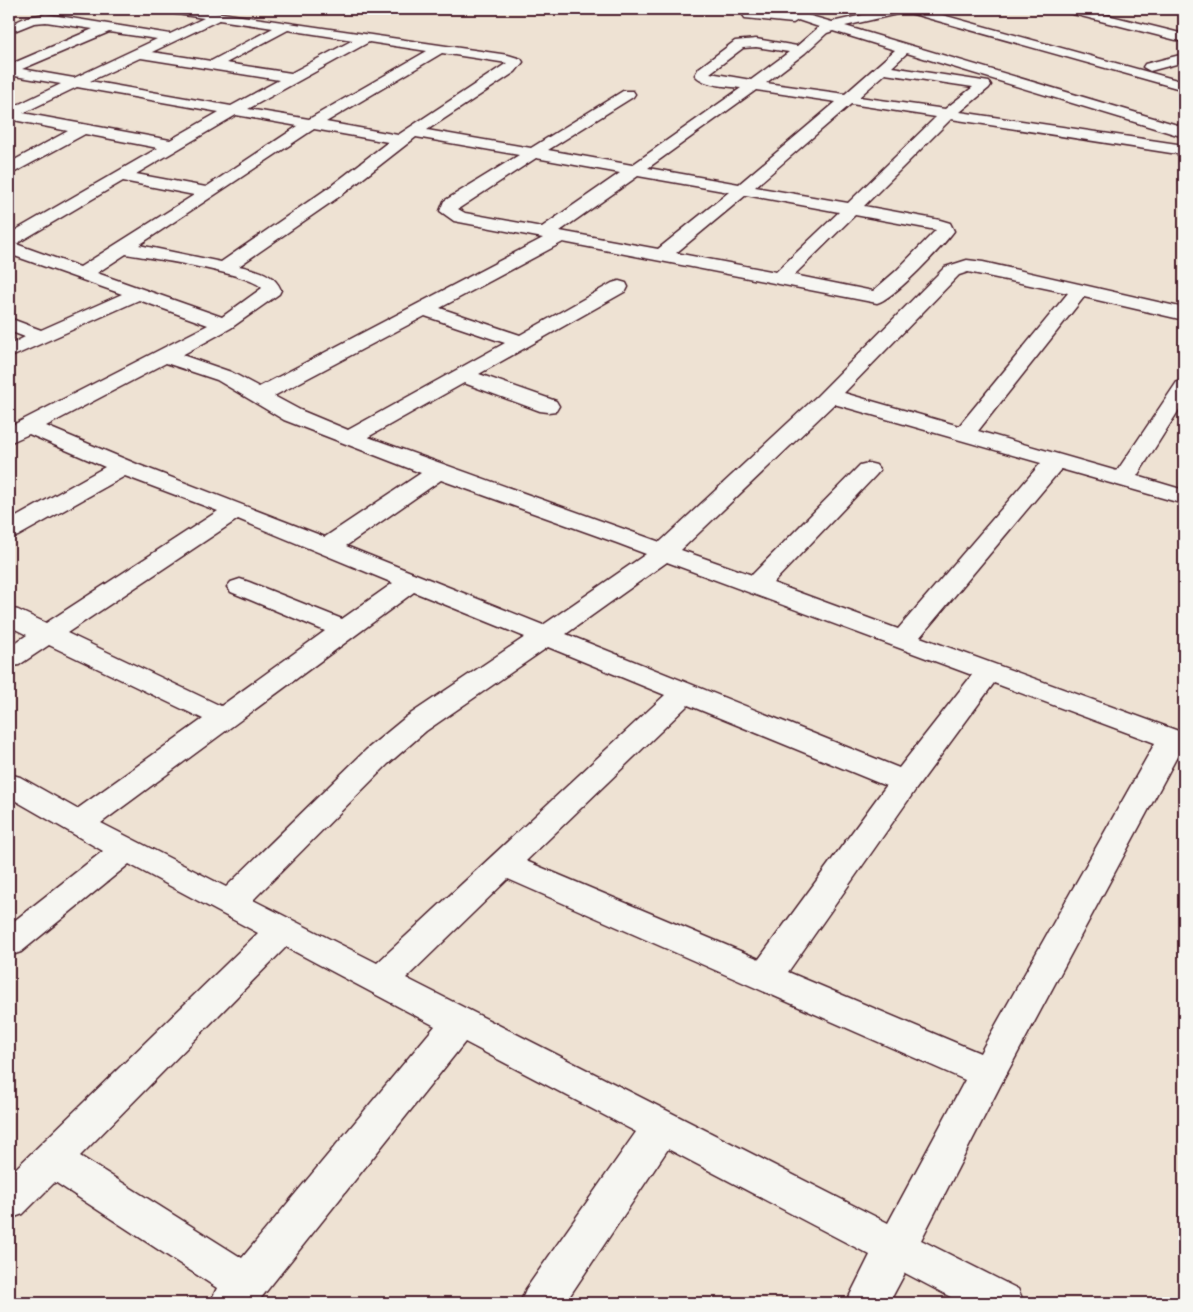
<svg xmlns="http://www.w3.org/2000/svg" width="1193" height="1312" font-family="Mynerve,sans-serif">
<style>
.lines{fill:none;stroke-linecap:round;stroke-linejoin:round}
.street-casing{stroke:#4a1f2b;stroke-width:3}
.street{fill:#f6f6f2;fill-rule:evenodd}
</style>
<rect width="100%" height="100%" fill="#eee2d3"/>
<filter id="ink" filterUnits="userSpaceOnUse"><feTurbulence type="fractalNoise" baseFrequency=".02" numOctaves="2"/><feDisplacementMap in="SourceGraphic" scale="10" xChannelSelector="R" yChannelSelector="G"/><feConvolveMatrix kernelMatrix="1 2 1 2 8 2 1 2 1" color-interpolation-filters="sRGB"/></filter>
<g filter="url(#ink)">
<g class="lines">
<g class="street-casing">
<g id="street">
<path d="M164,9h30l314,46 13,4 2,3 -8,10 -88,58 104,18 92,-57h10l2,3 -2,3 -85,53 84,15 109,-77c-13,-2 -37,-2 -46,-13l4,-7 36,-27 21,-2 41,7 22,-19 -21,-7 -5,3 -48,-5 -2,-3 6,-4 28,3 -9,-5h18l46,13 57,-13h32l263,73v8l-278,-78 -61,14 339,101v10l-277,-84 -15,14 97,15 2,3 -2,3 -29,24 224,33v10l-233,-36 -87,87 76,14 10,3 4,8c-12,16 -59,67 -77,72l-314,-61 -123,66 80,27 92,-52 7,-2 7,2 2,4 -2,4 -147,83 77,27 3,5 -3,5 -8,1 -8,-1 -76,-28 -96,54 292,105 157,-146 128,-129 22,-7 16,2 201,46v12l-100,-23 -106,134 139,40 60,-89 7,-2v22l-47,74 47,14v14l-123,-35 -141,168 264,96v19l-4,-1 -179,333 -80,156 97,49 6,14h-62l-57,-30 -16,30h-43l24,-48 -202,-106 -103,154h-45l6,-14 110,-157 -171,-90 -208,261h-47l7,-15 -162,-106 -32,32 -14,5v-44l249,-242 -129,-69 -108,88 -12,4v-31l94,-74 -94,-54v-23l11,3 57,32 126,-90 -154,-74 -30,20 -10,2v-20l18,-12 -18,-9v-18l9,2 28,13 172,-112 -93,-35 -107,60 -9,2v-17l96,-54 -76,-33 -20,9v-16l199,-102 -69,-25 -130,58v-13l16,-8 -16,-6v-13l32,12 81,-36 -113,-40v-20l149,-86 -73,-14 -70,38 -6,2v-11l59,-32 -59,-12v-10l52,-25 -52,-9v-10l84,-36 -47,-7 -12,1 -25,10v-8l18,-8 19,-3 124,20 34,-16 -34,-5zM219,20l54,8 -62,33 -59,-9zM288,30l65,10 -62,33 -65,-10zM833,31l62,19 -50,44 -79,-11 39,-30 22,-20zM109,32l48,7 -83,39 -52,-9zM369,42l58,9 -118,68 -61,-10zM756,47l33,5 -38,28 -41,-7 33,-25zM442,53l65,10 -109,72 -72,-13zM140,58h1l138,22 -48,26 -141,-25zM885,74l88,13 -28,22 -86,-12zM77,87l142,25 -49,28 -147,-27zM756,90l80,12 -97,82 -91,-16zM851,104l85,13 -88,86 -93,-16zM236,115l62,11 -92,61 -70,-13zM314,129l74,13 -57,44 -110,76 -82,-17zM416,137l103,18 -75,46 -4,10 14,10 89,17 -284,149 -28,-15 -49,-17 49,-27 48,-34 2,-4c-7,-17 -25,-20 -42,-24l104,-72zM536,158l84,15 -78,54 -77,-14 -7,-4zM638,176l91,16 -71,57 -98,-18zM123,181l71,14 -114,72 -64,-23zM746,195l93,17 -63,60 -100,-19zM855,215l81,15 -40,41 -23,20 -79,-16zM126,254c24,4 124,19 136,34l-40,29 -125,-44zM968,272l100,21 -109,133 -115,-33 115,-118zM425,316l80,27 -157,87 -48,-20 -26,-14zM166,363l51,17 67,40 137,53 -96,64 -186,-72 -93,-39zM834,404l207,59 -143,166 -125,-46 103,-108 4,-5 -4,-5 -8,-2 -8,2 -108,110 -71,-25zM441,480l176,63 29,11 -103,71 -197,-79zM238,519l155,64 -51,36 -93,-37 -9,-3 -9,3 -4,5 4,5 94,39 -104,75 -154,-73zM667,562l305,113 -73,93 -333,-134zM414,592l111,45 -119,80 -40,33 -140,137 -125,-64zM548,647l117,48 -288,268 -124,-63 135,-136 38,-33zM994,683l161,60 -175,310 -192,-81 128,-183zM688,705l198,81 -127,173 -233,-98zM508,879l457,201 -77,143 -482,-245zM286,947l149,79 -193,232 -162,-102z"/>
<path d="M1063,9h20l101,25v8l-119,-30z"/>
<path d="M1184,54v8l-34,9 -7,-4 2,-3z"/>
</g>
</g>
<use href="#street" class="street"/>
</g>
</g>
<rect width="1193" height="1312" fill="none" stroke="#f6f6f2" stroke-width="30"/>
<rect x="15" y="15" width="1163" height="1282" fill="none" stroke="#4a1f2b" stroke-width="2" filter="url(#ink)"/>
</svg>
